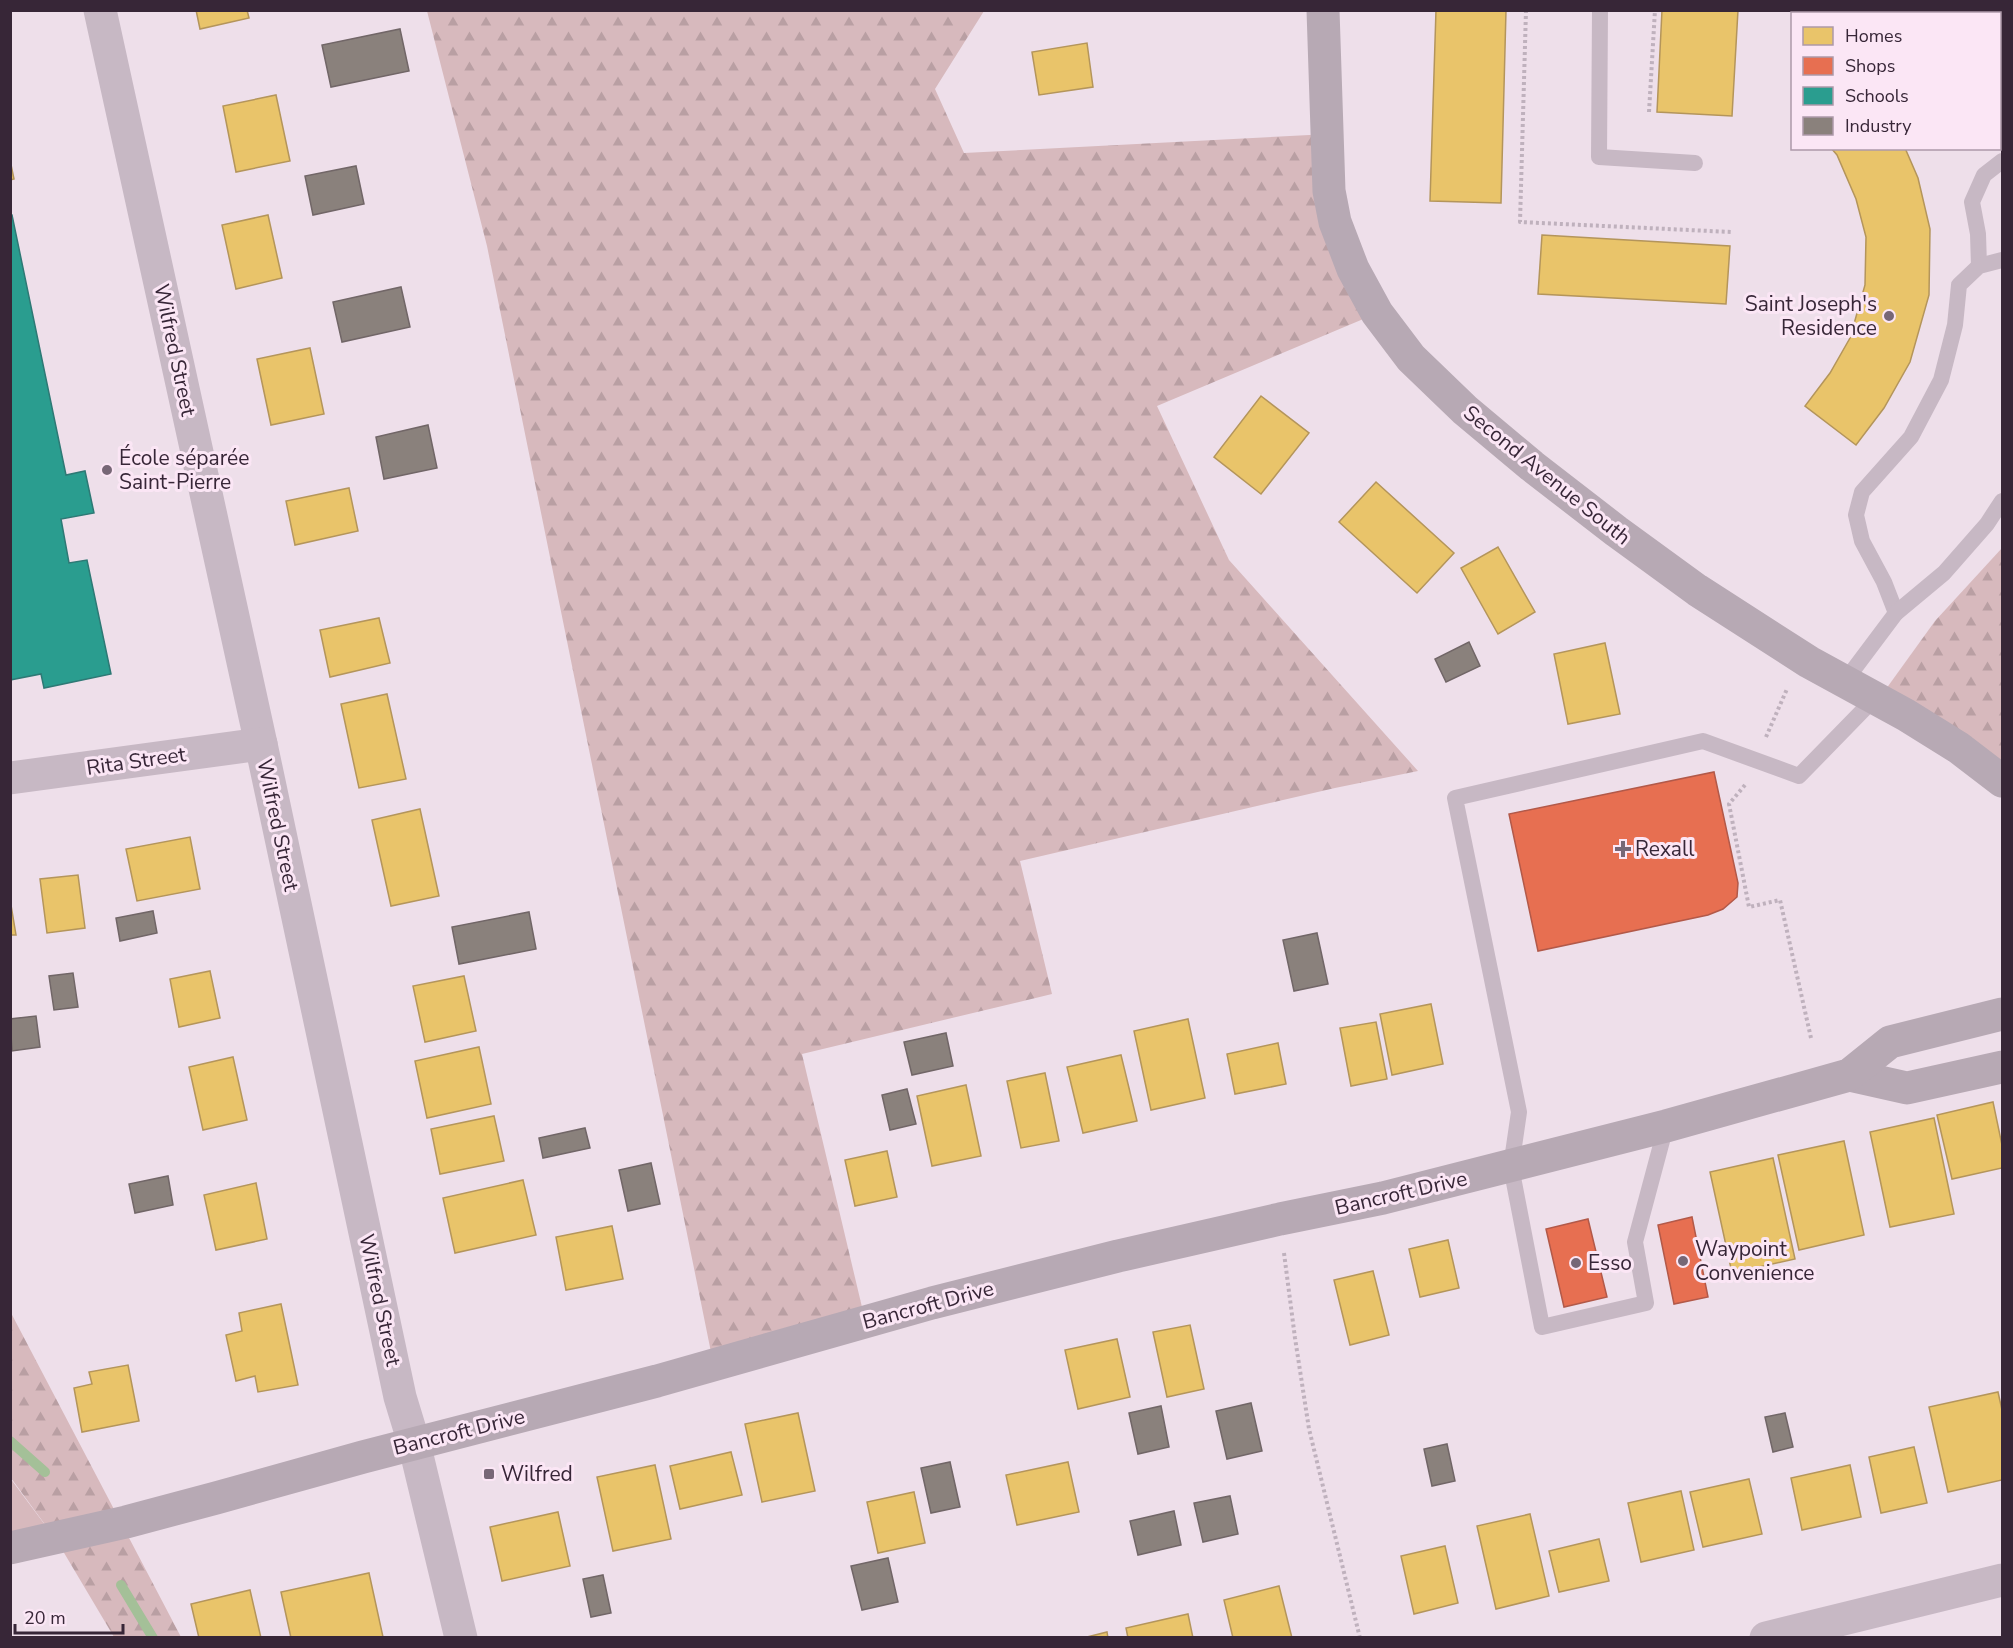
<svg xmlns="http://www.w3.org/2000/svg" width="2013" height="1648" font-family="'Nunito Sans',sans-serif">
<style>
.green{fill:#d7b9bd}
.forest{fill:url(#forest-firs)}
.homes{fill:#e9c46a;stroke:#b4955b;stroke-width:1.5}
.shops{fill:#e76f51;stroke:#b25949;stroke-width:1.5}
.schools{fill:#2a9d8f;stroke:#2e7975;stroke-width:1.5}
.industry{fill:#8a817c;stroke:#716667;stroke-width:1.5}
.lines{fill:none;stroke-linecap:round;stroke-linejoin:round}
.stream{stroke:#a4c098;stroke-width:10}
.path{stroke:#bfb1bd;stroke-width:4;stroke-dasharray:3 3;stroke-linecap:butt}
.lane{stroke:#c7b8c4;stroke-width:16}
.street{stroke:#c7b8c4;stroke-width:33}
.secondary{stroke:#b7a9b4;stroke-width:33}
.poi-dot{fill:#776776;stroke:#fbe6f5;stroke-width:2}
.labels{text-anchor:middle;stroke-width:6;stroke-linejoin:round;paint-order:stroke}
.poi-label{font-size:21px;fill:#372637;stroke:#fbe6f5;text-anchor:start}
.street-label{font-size:21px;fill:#372637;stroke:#fbe6f5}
</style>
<defs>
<pattern id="forest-firs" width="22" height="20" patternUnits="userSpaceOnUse" patternTransform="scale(1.5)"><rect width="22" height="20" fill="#d7b9bd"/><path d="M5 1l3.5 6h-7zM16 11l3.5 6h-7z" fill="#b99fa3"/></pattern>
</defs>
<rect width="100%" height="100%" fill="#eedfea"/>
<path class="green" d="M10,1478l47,63 -46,10z"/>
<g class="forest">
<path d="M427,11h557l-49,78 29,64 365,-19 3,56 48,122 -223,94 72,154 189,211 -83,17 -315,73 32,133 -250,60 64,270 -152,43 -227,-1121z"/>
<path d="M2002,548v229l-116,-88 49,-68z"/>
<path d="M10,1311l171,326h-67l-57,-96 -46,-63z"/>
</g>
<g class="homes">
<path d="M196,10h51l2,8 -49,11z"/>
<path d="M1436,10h70l-5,193 -71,-2z"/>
<path d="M1662,10h76l-6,106 -75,-4z"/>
<path d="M1087,43l6,44 -54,8 -7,-43z"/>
<path d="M276,95l14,66 -54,11 -13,-66z"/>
<path d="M1831,148h74l13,30 12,51 -1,66 -19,67 -26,46 -28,37 -51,-39 25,-33 20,-35 15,-53 1,-48 -10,-38 -19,-44z"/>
<path d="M10,160l4,19 -4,1z"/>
<path d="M268,215l14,63 -46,11 -14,-64z"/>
<path d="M1542,235l188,11 -4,58 -188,-10z"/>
<path d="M310,348l14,66 -53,11 -14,-66z"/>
<path d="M1261,396l48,37 -48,61 -47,-37z"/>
<path d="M1376,482l78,71 -37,40 -78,-71z"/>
<path d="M349,488l9,43 -63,14 -9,-44z"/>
<path d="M1498,547l37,65 -37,22 -37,-66z"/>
<path d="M379,618l11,45 -60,14 -10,-47z"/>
<path d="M1605,643l15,71 -52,10 -14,-70z"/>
<path d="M387,694l19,85 -47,9 -18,-84z"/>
<path d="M420,809l19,87 -48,10 -19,-86z"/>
<path d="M190,837l10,52 -63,12 -11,-52z"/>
<path d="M78,875l7,53 -38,5 -7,-54z"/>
<path d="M10,899l6,36h-6z"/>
<path d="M210,971l10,47 -41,9 -9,-48z"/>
<path d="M464,976l12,55 -51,11 -12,-56z"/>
<path d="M1431,1004l12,60 -51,11 -12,-61z"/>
<path d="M1188,1019l17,79 -54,12 -17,-79z"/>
<path d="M1376,1022l11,57 -36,7 -11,-58z"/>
<path d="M1278,1043l8,41 -51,10 -8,-40z"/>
<path d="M479,1047l12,57 -64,14 -12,-57z"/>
<path d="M1121,1055l16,66 -54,12 -16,-66z"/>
<path d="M233,1057l14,63 -44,10 -14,-63z"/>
<path d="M1045,1073l14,68 -38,7 -14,-67z"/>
<path d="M966,1085l15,71 -49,10 -15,-70z"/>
<path d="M1993,1102l9,43v23l-50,11 -15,-64z"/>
<path d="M494,1116l10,45 -64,13 -9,-45z"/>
<path d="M1934,1118l20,96 -64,13 -20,-95z"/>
<path d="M1844,1141l20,94 -65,15 -21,-95z"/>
<path d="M887,1151l10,46 -42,9 -10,-46z"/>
<path d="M1773,1158l22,101 -63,14 -22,-101z"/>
<path d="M523,1180l13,55 -81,18 -12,-55z"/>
<path d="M256,1183l11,56 -51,11 -12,-55z"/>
<path d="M612,1226l11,53 -57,11 -10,-53z"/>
<path d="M1448,1240l11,48 -39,9 -11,-48z"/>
<path d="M1373,1271l16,64 -39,10 -16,-65z"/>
<path d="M281,1304l17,81 -40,7 -3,-16 -19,5 -10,-46 16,-4 -3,-18z"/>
<path d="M1190,1325l14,64 -37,8 -14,-65z"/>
<path d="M1117,1339l13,58 -52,12 -13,-59z"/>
<path d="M128,1365l11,56 -57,11 -8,-44 18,-4 -3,-12z"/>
<path d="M1998,1392l4,18v70l-54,12 -19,-85z"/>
<path d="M798,1413l17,78 -53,11 -17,-78z"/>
<path d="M1914,1447l13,56 -46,10 -12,-56z"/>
<path d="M731,1452l11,43 -62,14 -10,-43z"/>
<path d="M1068,1462l11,50 -62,13 -11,-50z"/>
<path d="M655,1465l16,74 -58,12 -16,-74z"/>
<path d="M1850,1465l11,52 -59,13 -11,-52z"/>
<path d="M1749,1479l13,55 -59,13 -13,-55z"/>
<path d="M1681,1491l13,59 -53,12 -13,-59z"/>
<path d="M914,1492l11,51 -47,10 -11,-51z"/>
<path d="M558,1512l12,54 -68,15 -12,-54z"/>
<path d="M1530,1514l19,82 -53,13 -19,-83z"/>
<path d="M1599,1539l10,42 -50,11 -10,-41z"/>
<path d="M1445,1546l13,57 -44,11 -13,-58z"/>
<path d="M369,1573l14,64 -92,1 -10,-46z"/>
<path d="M1279,1586l13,52h-59l-9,-38z"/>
<path d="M250,1590l11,48h-62l-8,-34z"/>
<path d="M1188,1614l5,24h-65l-2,-10z"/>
<path d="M1107,1632l1,6h-25z"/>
</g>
<g class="shops">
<path d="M1714,772l24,111 -1,14 -14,12 -15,6 -170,36 -29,-137z"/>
<path d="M1692,1217l16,80 -34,7 -16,-79z"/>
<path d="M1588,1219l19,78 -43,10 -18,-78z"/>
</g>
<path class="schools" d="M10,215h2l54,260 19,-4 9,42 -33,6 8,44 18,-3 24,114 -67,14 -3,-14 -31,6z"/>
<g class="industry">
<path d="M400,29l9,42 -78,16 -9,-42z"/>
<path d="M356,166l8,38 -51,11 -8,-39z"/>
<path d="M401,287l9,40 -68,15 -9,-40z"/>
<path d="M428,425l9,43 -53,11 -8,-42z"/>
<path d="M1469,642l11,24 -34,16 -11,-23z"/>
<path d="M153,911l4,22 -37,8 -4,-23z"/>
<path d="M529,912l7,37 -77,15 -7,-37z"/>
<path d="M1317,933l11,51 -34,7 -11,-51z"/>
<path d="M73,973l5,34 -24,3 -5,-34z"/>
<path d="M36,1016l4,31 -28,4 -2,-32z"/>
<path d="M946,1033l7,33 -41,9 -8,-33z"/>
<path d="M907,1089l9,35 -26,6 -8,-35z"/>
<path d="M585,1128l5,20 -47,10 -4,-20z"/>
<path d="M651,1163l9,41 -32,7 -9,-41z"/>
<path d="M168,1176l5,29 -38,8 -6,-29z"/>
<path d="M1251,1403l11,48 -35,8 -11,-48z"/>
<path d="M1161,1406l8,41 -31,7 -9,-41z"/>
<path d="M1785,1413l8,34 -20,5 -8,-35z"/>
<path d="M1447,1444l8,37 -23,5 -8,-37z"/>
<path d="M950,1462l10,45 -29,6 -10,-45z"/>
<path d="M1230,1496l8,38 -35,8 -9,-39z"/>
<path d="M1174,1511l7,34 -43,10 -8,-34z"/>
<path d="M888,1558l10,44 -36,8 -11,-44z"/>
<path d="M603,1575l8,38 -20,4 -8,-38z"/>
</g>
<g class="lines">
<g class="stream">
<path d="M10,1441l35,31"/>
<path d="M121,1585l32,53"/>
</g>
<g class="path">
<path d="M1526,10l-6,212 211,10"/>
<path d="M1649,112l6,-102"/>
<path d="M1766,737l21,-48"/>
<path d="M1745,785l-16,19 20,103 31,-7 31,138"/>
<path d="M1284,1253l11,85 14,91 51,209"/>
</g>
<g class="lane">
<path d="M1600,10l-1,147 96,6"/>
<path d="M1979,266l-1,-32 -6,-32 12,-27 18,-14"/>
<path d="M1896,613l-12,-31 -22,-41 -6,-26 6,-23 49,-55 30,-57 14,-55 4,-40 20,-19 23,-6"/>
<path d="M1845,681l51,-68 48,-40 43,-49 15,-23"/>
<path d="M1666,1126l-31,116 11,61 -104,24 -31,-160 8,-55 -64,-314 248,-57 96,35 76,-78"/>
</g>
<g class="street">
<path d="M100,10l161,734 139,653 14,46 47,195"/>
<path d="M10,778l251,-34"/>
<path d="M1766,1638l236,-58"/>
</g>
<g class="secondary">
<path d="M1323,10l6,181 6,31 18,47 24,44 34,45 54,52 67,56 84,65 81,59 112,72 97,53 53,33 43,33"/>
<path d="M1849,1075l58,13 95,-21"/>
<path d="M10,1548l116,-26 90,-24 147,-41 294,-76 275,-78 186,-47 162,-37 103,-21 283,-72 183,-51 41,-33 112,-28"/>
</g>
</g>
<g class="poi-dot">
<circle cx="1889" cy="316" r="6"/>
<circle cx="107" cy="470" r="6"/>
<path d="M1620 840h6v6h6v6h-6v6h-6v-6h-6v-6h6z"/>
<circle cx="1683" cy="1261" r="6"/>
<circle cx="1576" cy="1263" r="6"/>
<rect x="483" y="1468" width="12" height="12" rx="3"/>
</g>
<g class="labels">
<g class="poi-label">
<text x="1877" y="311" text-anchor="end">Saint Joseph's<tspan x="1877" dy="24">Residence</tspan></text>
<text x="119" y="465">École séparée<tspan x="119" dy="24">Saint-Pierre</tspan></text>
<text x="1635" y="856">Rexall</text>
<text x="1695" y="1256">Waypoint<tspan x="1695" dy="24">Convenience</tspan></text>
<text x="1588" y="1270">Esso</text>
<text x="501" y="1481">Wilfred</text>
</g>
<g class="street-label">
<text transform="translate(175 350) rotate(78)" y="7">Wilfred Street</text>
<text transform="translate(1547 475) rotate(39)" y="7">Second Avenue South</text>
<text transform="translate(136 761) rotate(-8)" y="7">Rita Street</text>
<text transform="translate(278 825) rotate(78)" y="7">Wilfred Street</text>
<text transform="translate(1401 1193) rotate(-13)" y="7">Bancroft Drive</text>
<text transform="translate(380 1300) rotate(78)" y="7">Wilfred Street</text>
<text transform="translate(928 1305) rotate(-15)" y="7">Bancroft Drive</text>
<text transform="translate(459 1432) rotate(-14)" y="7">Bancroft Drive</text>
</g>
</g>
<rect width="2013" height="1648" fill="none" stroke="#372637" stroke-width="24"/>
<rect x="1791" y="12" width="210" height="138" fill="#fbe6f5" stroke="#ad99a9" stroke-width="1.5"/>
<rect x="1803" y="27" width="30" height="18" fill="#e9c46a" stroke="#ad99a9" stroke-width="1.5"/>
<text x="1845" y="42" font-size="18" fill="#372637">Homes</text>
<rect x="1803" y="57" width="30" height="18" fill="#e76f51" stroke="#ad99a9" stroke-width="1.5"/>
<text x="1845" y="72" font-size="18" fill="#372637">Shops</text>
<rect x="1803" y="87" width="30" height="18" fill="#2a9d8f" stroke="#ad99a9" stroke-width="1.5"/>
<text x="1845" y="102" font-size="18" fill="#372637">Schools</text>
<rect x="1803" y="117" width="30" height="18" fill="#8a817c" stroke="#ad99a9" stroke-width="1.5"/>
<text x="1845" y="132" font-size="18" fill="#372637">Industry</text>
<path d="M15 1624v9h108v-9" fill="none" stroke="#372637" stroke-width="3"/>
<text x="24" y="1624" font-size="18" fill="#372637" stroke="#fbe6f5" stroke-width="4.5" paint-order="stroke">20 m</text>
</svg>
